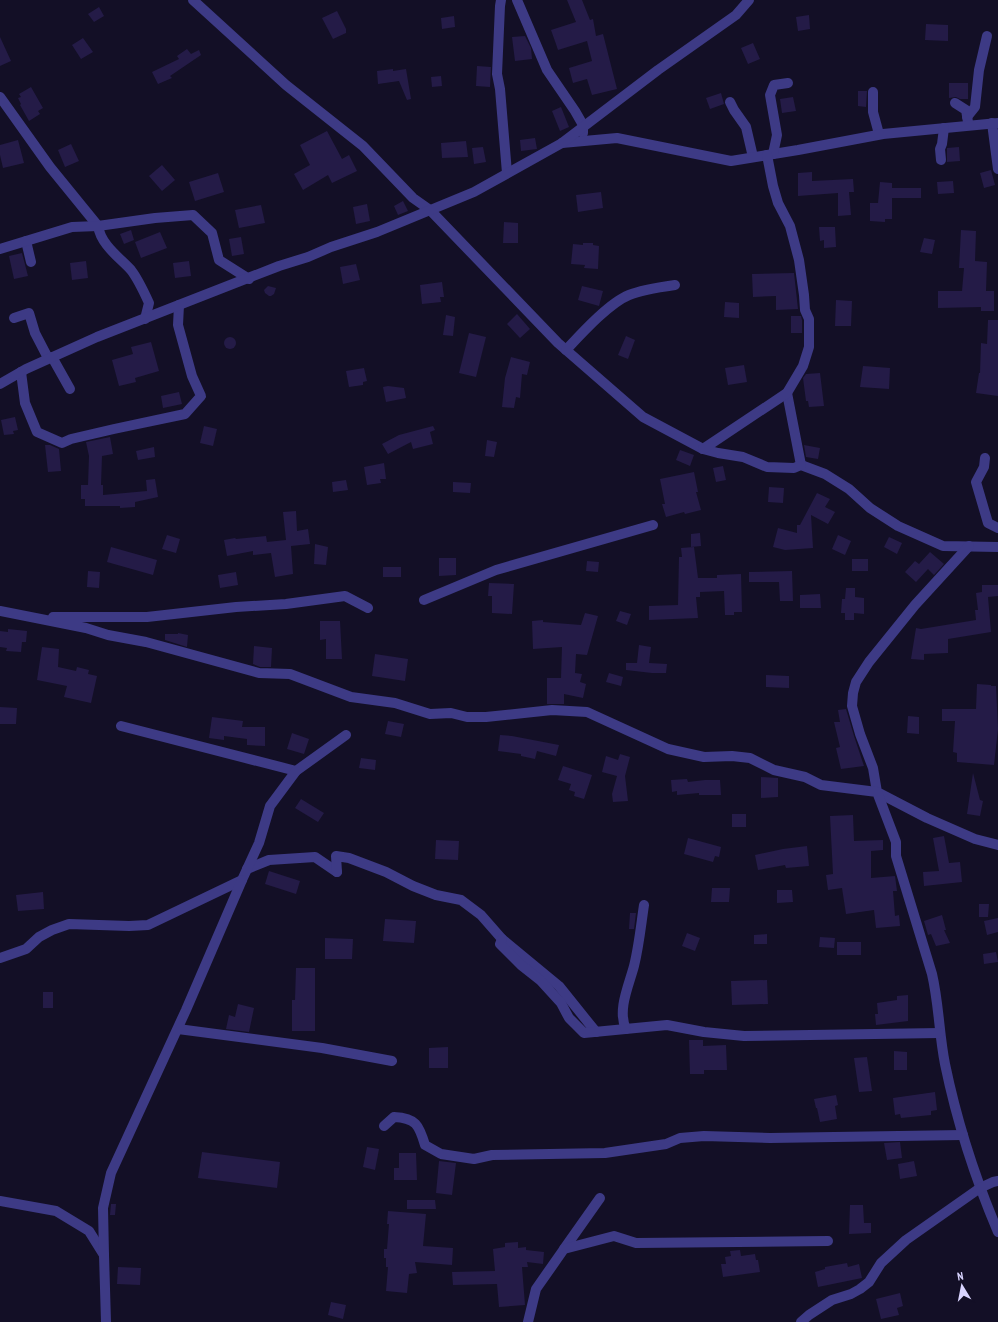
<svg xmlns="http://www.w3.org/2000/svg" width="998" height="1322" font-family="'PT Sans Narrow',sans-serif">
<style>
.building{fill:#241b47}
.lines{fill:none;stroke-linecap:round;stroke-linejoin:round}
.minor{stroke:#3d3a85;stroke-width:10}
</style>
<rect width="100%" height="100%" fill="#130f26"/>
<g class="building">
<path d="M567,0h15l8,20 3,-1 3,17 7,-2 14,55 -25,6 -5,-16 -14,4 -4,-15 23,-7 -5,-20 -29,9 -2,-6 -5,-14 25,-8z"/>
<path d="M99,7l5,9 -10,6 -6,-8z"/>
<path d="M337,11l9,18v4l-13,6 -11,-21z"/>
<path d="M809,15l1,14 -12,2 -2,-14z"/>
<path d="M454,16l1,11 -13,2 -1,-11z"/>
<path d="M926,24l22,1v16l-23,-1z"/>
<path d="M525,36l6,12 1,11 -17,2 -3,-24z"/>
<path d="M0,37l11,24 -11,5z"/>
<path d="M83,38l10,14 -12,7 -9,-14z"/>
<path d="M753,43l7,16 -12,5 -7,-16z"/>
<path d="M187,49l4,5 8,-4 2,5 -31,21 2,2 -14,6 -6,-12 27,-13 -2,-3z"/>
<path d="M477,66l14,1 -1,20 -14,-1z"/>
<path d="M393,69v2l13,-2 5,30 -4,1 -8,-19 -21,3 -1,-13z"/>
<path d="M441,76l1,10 -10,1 -1,-10z"/>
<path d="M949,83h19v16h-8l-4,-2 -7,1z"/>
<path d="M31,87l12,21 -5,3 2,3 -11,7 -9,-16 1,-1 -3,-6 3,-1 -2,-3z"/>
<path d="M858,91h9l-1,16 -8,-1z"/>
<path d="M721,93l3,11 -14,5 -4,-11z"/>
<path d="M793,97l3,14 -14,2 -2,-14z"/>
<path d="M561,107l8,20 -9,4 -8,-20z"/>
<path d="M327,131l15,28 7,-4 8,16 -25,12 -4,-8 -25,15 -9,-16 16,-9 -10,-20z"/>
<path d="M535,138l2,11 -16,2 -1,-11z"/>
<path d="M18,140l6,23 -21,5 -3,-13v-10z"/>
<path d="M466,141l2,16 -26,1 -1,-15z"/>
<path d="M71,144l8,17 -14,6 -7,-17z"/>
<path d="M483,147l3,15 -12,2 -2,-16z"/>
<path d="M959,147l1,14 -13,1v-14z"/>
<path d="M162,165l13,15 -13,11 -13,-15z"/>
<path d="M991,170l4,15 -11,3 -4,-15z"/>
<path d="M812,172v9l41,-2 1,13h-5l2,23 -13,1v-23l-40,3v-23z"/>
<path d="M218,173l6,19 -29,9 -6,-19z"/>
<path d="M953,181l1,12 -16,1 -1,-12z"/>
<path d="M880,182l12,1v5h29v10h-29v21h-7v3l-15,-1v-18h8z"/>
<path d="M601,192l2,16 -25,4 -2,-17z"/>
<path d="M403,201l5,10 -10,4 -4,-9z"/>
<path d="M367,204l3,17 -14,3 -3,-17z"/>
<path d="M261,205l4,18 -26,5 -4,-18z"/>
<path d="M504,222l14,1v20h-15z"/>
<path d="M819,227h16l1,20 -12,1v-8l-4,1z"/>
<path d="M131,230l3,10 -10,4 -4,-10z"/>
<path d="M961,230l15,1 -1,30 12,1 -1,29h8v20h-13v-4l-43,1v-17h24l2,-23h-5z"/>
<path d="M160,232l7,16 -26,10 -6,-16z"/>
<path d="M241,237l3,17 -12,2 -3,-17z"/>
<path d="M924,238l11,2 -3,14 -12,-2z"/>
<path d="M583,243h10v2l6,1 -1,23 -14,-1 1,-3 -14,-1 2,-20 10,1z"/>
<path d="M22,253l6,23 -14,3 -5,-23z"/>
<path d="M86,261l2,17 -16,2 -2,-17z"/>
<path d="M189,261l2,15 -16,2 -2,-15z"/>
<path d="M356,264l4,16 -17,4 -3,-17z"/>
<path d="M794,273l4,36 -22,1v-14l-23,1 -1,-23z"/>
<path d="M442,282l2,15h-4l1,5 -19,2 -2,-19z"/>
<path d="M268,286l8,2 -2,6 -3,2h-2l-4,-3 -1,-3z"/>
<path d="M582,286l21,5 -4,15 -21,-6z"/>
<path d="M836,300l16,1 -1,25h-16z"/>
<path d="M725,302l14,1v15l-15,-1z"/>
<path d="M517,314l13,15 -10,9 -13,-14z"/>
<path d="M446,315l9,2 -2,19 -10,-1z"/>
<path d="M791,316h10l1,4v13h-11z"/>
<path d="M988,320h10v76l-22,-3 3,-20h1l1,-30 6,1z"/>
<path d="M469,333l17,4 -10,40 -17,-4z"/>
<path d="M626,336l9,4 -7,19 -10,-4z"/>
<circle cx="230" cy="343" r="6"/>
<path d="M151,342l8,29 -24,7 1,4 -17,4 -7,-26 21,-6 -2,-7z"/>
<path d="M511,357l19,5 -3,13 -5,-1 -2,24 -4,-1 -2,11 -12,-1 3,-29z"/>
<path d="M744,365l3,17 -19,3 -3,-17z"/>
<path d="M863,366l27,2 -1,21 -29,-2z"/>
<path d="M364,368l3,13 -4,1v3l-14,2 -3,-16z"/>
<path d="M820,373l4,33 -15,1 -1,-6h-2l-3,-23 3,-4z"/>
<path d="M388,386l16,2 2,10 -20,4 -3,-15z"/>
<path d="M179,392l3,12 -19,4 -2,-12z"/>
<path d="M15,417l3,13 -5,1 1,3 -10,1 -3,-15z"/>
<path d="M204,426l13,3 -4,17 -13,-3z"/>
<path d="M433,426l2,4 -5,2 3,12 -20,5 -2,-7 -23,12 -6,-10 17,-9z"/>
<path d="M110,437l3,17 -11,2 -1,29h2v10l44,-4 -1,-11 9,-1 3,18 -23,5v5l-15,1v-2h-35v-7h-4v-14h7l1,-29 -3,-14z"/>
<path d="M487,440l10,2 -3,15 -9,-1z"/>
<path d="M45,445h5l9,4 2,22 -13,1z"/>
<path d="M804,445l16,3 -2,11 -12,-2z"/>
<path d="M154,447l1,10 -17,3 -2,-9z"/>
<path d="M680,450l14,5 -4,11 -14,-6z"/>
<path d="M384,463l2,16h-6l1,4 -14,2 -3,-18z"/>
<path d="M723,466l3,14 -10,2 -3,-14z"/>
<path d="M694,472l4,20h-2l5,18 -16,4 -1,-2 -18,5 -4,-13h3l-5,-25z"/>
<path d="M346,480l2,10 -15,2 -1,-10z"/>
<path d="M453,482l18,1 -1,10 -17,-1z"/>
<path d="M769,487l15,1 -1,15 -15,-1z"/>
<path d="M817,493l13,6 -5,8 10,5 -7,12 -17,-9 2,33 -28,2 -12,-3 5,-19 19,5v-8h3z"/>
<path d="M296,511l1,20 11,-2 2,15 -19,2 2,28 -18,3 -4,-24 -18,2v-4l-26,5 -3,-16 11,-2 1,1 30,-3 1,6 19,-2 -3,-28z"/>
<path d="M700,533l1,13 -10,1v-13z"/>
<path d="M167,535l13,4 -4,14 -14,-4z"/>
<path d="M838,535l13,6 -6,14 -13,-6z"/>
<path d="M889,537l13,6 -5,11 -13,-7z"/>
<path d="M315,544l13,3 -2,18 -12,-1z"/>
<path d="M111,547l46,13 -4,15 -46,-13z"/>
<path d="M694,547l4,31h19v-3l24,-1 1,38h-8v3h-9l-1,-24 -24,1v5h-4l2,21 -49,2v-14l29,-1 1,-48h3l-1,-9z"/>
<path d="M930,552l14,12 -10,11 -6,-6 -12,13 -11,-10 10,-11 4,3z"/>
<path d="M439,558h17v17l-17,1z"/>
<rect x="852" y="559" width="16" height="12"/>
<path d="M587,561l12,1 -1,10 -12,-1z"/>
<rect x="383" y="567" width="18" height="10"/>
<path d="M88,571l12,1 -1,16 -12,-1z"/>
<path d="M792,571l1,30h-13l-1,-19h-30v-10z"/>
<path d="M236,572l2,13 -18,3 -2,-13z"/>
<path d="M489,583l25,1 -2,30 -20,-1v-17h-4z"/>
<path d="M982,585h16v11l-10,1 3,35 -43,7v14l-24,1v6l-13,-1 5,-31 5,1 55,-9 -1,-10h3l-2,-17 6,-1z"/>
<path d="M846,588h9v9l9,1v16l-10,-1v7h-9v-7h-4l1,-14h3z"/>
<path d="M820,594l1,14h-21v-13z"/>
<path d="M620,611l11,3 -4,11 -11,-4z"/>
<path d="M585,613l13,3 -11,39 -11,-1 -1,19 7,1 -2,8 6,2 -3,14 -19,-4v10h-17v-26h14l1,-31 -29,2 -1,-28 11,-1v2l38,3z"/>
<path d="M320,621h20l2,38h-16v-20l-6,1z"/>
<path d="M8,629l19,2 -1,11h-4l-1,10 -15,-1 1,-3 -7,-1v-16l8,1z"/>
<path d="M178,633l10,2 -1,12 -22,-7v-6h13z"/>
<path d="M639,645l12,2 -2,16 18,1 -1,9h-14l-26,-3v-7h11z"/>
<path d="M254,646l18,2 -1,19h-11l-7,-3z"/>
<path d="M42,647l17,2 -1,18 18,4 1,-4 12,3 -1,4 9,2 -6,27 -27,-6 3,-11 -30,-6z"/>
<path d="M375,654l33,5 -3,22 -33,-5z"/>
<path d="M609,673l14,4 -2,9 -15,-4z"/>
<path d="M766,675l23,1v12l-23,-1z"/>
<path d="M977,684l14,1v1h5l2,43 -4,36 -37,-3v-9l-4,-1 2,-31h-13v-12h34z"/>
<path d="M0,707l17,1 -1,16h-16z"/>
<path d="M846,709l8,27 10,30 -23,3 -5,-21 4,-1 -6,-25h6l-2,-12z"/>
<path d="M908,716l11,1v17l-12,-1z"/>
<path d="M212,717l31,4 -1,6h23v19l-18,-1v-6l-23,-3v4l-15,-2z"/>
<path d="M388,721l16,3 -3,13 -16,-3z"/>
<path d="M292,733l17,6 -5,15 -17,-5z"/>
<path d="M500,735l12,1 47,9 -3,11 -19,-5 -2,8 -14,-3v-2l-23,-3z"/>
<path d="M620,754l10,3 -5,19 3,25 -15,1 -1,-8 5,-18 -15,-4 4,-16 12,4z"/>
<path d="M361,758l15,2 -1,10 -16,-2z"/>
<path d="M563,766l29,9 -8,24 -10,-3 1,-4 -6,-2 2,-6 -13,-4z"/>
<path d="M973,773l7,27 3,1 -3,15 -13,-2z"/>
<path d="M761,777l17,1v19l-17,1z"/>
<path d="M687,779l1,3 17,-2h15l1,15h-22v-2l-22,2v-4l-5,1 -1,-12z"/>
<path d="M301,799l23,14 -6,9 -23,-14z"/>
<rect x="732" y="814" width="14" height="13"/>
<path d="M853,815l1,26 29,-1v10l-12,1v27l24,-2 2,15h-4l2,25 4,-1 1,11 -24,2 -2,-18 -28,4 -4,-26 -14,2 -2,-15 7,-1 -3,-58z"/>
<path d="M944,836l5,27 11,-1 2,20 -38,4 -1,-14 16,-1 -6,-33z"/>
<path d="M688,838l33,9 -2,10 -4,-1 -2,6 -29,-8z"/>
<path d="M436,840l23,1 -1,19 -23,-1z"/>
<path d="M807,846l2,20 -23,2 -1,-3 -27,5 -3,-15 28,-6z"/>
<path d="M269,871l31,10 -4,13 -31,-10z"/>
<path d="M712,888h18l-1,14h-18z"/>
<path d="M777,890h15l1,12 -16,1z"/>
<path d="M43,892l1,17 -26,2 -2,-16z"/>
<path d="M979,904h10l-1,13h-9z"/>
<path d="M630,913h6l-2,16h-5z"/>
<path d="M942,915l4,15h-2l6,13 -14,3 -5,-12 -3,1 -4,-14z"/>
<path d="M998,918v14l-11,3 -3,-14z"/>
<path d="M385,919l31,2 -2,22 -31,-2z"/>
<path d="M687,933l13,5 -5,13 -13,-5z"/>
<path d="M767,934v10h-13v-9z"/>
<path d="M820,937l15,1 -1,10 -15,-1z"/>
<path d="M325,938l28,1 -1,20h-27z"/>
<rect x="837" y="942" width="24" height="13"/>
<path d="M996,952l2,10 -14,2 -1,-10z"/>
<path d="M296,968h19v63h-23v-31h3z"/>
<path d="M767,980l1,24 -36,1 -1,-24z"/>
<rect x="43" y="992" width="10" height="16"/>
<path d="M908,995v26l-32,4 -1,-11h3l-1,-11 20,-3v-4z"/>
<path d="M238,1004l16,4 -5,24 -23,-3 3,-14 6,2z"/>
<path d="M689,1040h14v6l23,-1 1,25h-23v4h-14z"/>
<path d="M448,1047v21h-19v-20z"/>
<path d="M894,1051l13,1v18h-13z"/>
<path d="M867,1057l5,34 -13,1 -5,-34z"/>
<path d="M935,1092l2,18 -6,1v4l-30,3 -1,-4 -5,1 -2,-17z"/>
<path d="M836,1095l2,10 -3,1 2,13 -17,3 -3,-14h-1l-2,-9z"/>
<path d="M900,1142l2,16 -15,2 -3,-17z"/>
<path d="M367,1147l12,2 -4,21 -12,-3z"/>
<path d="M202,1152l78,10 -3,26 -79,-10z"/>
<path d="M399,1153h17l1,27h-23v-12h5z"/>
<path d="M439,1161l17,2 -4,32 -16,-2z"/>
<path d="M914,1161l3,15 -17,3 -2,-15z"/>
<path d="M407,1200h28l1,9h-29z"/>
<path d="M111,1204h5l-1,11h-5z"/>
<path d="M850,1205h13l1,18h7v10l-22,1z"/>
<path d="M388,1211l38,3 -3,32 30,2 -1,17 -37,-3 2,11 -8,1 -2,19 -21,-2 2,-24h-2v-9h-2v-9h3l2,-25h-2z"/>
<path d="M518,1242v6l8,-1v3l18,2 -1,12 -16,-2 1,5h-6l3,38 -26,2 -2,-23 -44,1 -1,-13 43,-1 -2,-22 12,-2v-4z"/>
<path d="M740,1250l1,6 14,-2 1,6h2l2,12 -37,5 -2,-13h5l-1,-7 6,-1 -1,-5z"/>
<path d="M847,1263l1,4 11,-3 3,14 -44,9 -3,-15 10,-3v-2z"/>
<path d="M118,1267l23,1 -1,17 -23,-1z"/>
<path d="M900,1293l3,13 -6,2 2,7 -18,4 -5,-20z"/>
<path d="M331,1302l15,3 -3,14 -15,-4z"/>
</g>
<g class="lines">
<g class="minor">
<path d="M193,0l93,85 77,61 50,52 17,12 128,133 85,74 60,32 15,4 25,4 24,10 27,1 7,-3 24,9 24,15 21,19 28,18 45,20 55,1"/>
<path d="M501,0l-1,6 -3,68 3,15 7,84"/>
<path d="M517,0l30,70 28,41 8,14v8"/>
<path d="M873,92v20l6,22"/>
<path d="M0,97l50,70 48,59c3,19 21,31 33,44 7,9 13,22 18,33l-4,16"/>
<path d="M730,102l4,8 12,17 7,30"/>
<path d="M955,103l11,7 2,12"/>
<path d="M967,117l8,-10 4,-37 8,-34"/>
<path d="M992,123l6,46"/>
<path d="M562,143l55,-5 114,23 67,-11 85,-16 115,-11"/>
<path d="M773,154l4,-19 -7,-40 4,-10 14,-2"/>
<path d="M941,160l-1,-11 2,-5 2,-16"/>
<path d="M26,241l5,21"/>
<path d="M0,249l72,-22 26,-1 57,-8 38,-3 19,18 7,27 30,19"/>
<path d="M14,318l15,-5 6,20 13,25"/>
<path d="M566,350c15,-16 43,-47 63,-55 12,-5 32,-8 46,-10"/>
<path d="M52,357l18,32"/>
<path d="M21,372l4,31 12,29 25,11 9,-4 43,-10 71,-15 16,-18 -9,-20 -14,-51 1,-20"/>
<path d="M0,384l26,-15 71,-32 182,-71 29,-9 23,-10 46,-15 97,-40 88,-49 96,-73 78,-55 13,-15"/>
<path d="M787,393l14,72"/>
<path d="M703,449l84,-56 16,-27 6,-19v-28l-4,-9 -1,-15 -5,-35 -9,-34 -12,-23 -5,-17 -6,-31"/>
<path d="M985,458l-1,9 -8,15 12,41 10,5"/>
<path d="M969,546l-54,59 -46,57 -13,20 -3,11 -1,13 8,28 13,34 4,24 50,26 48,21 23,6"/>
<path d="M424,600l72,-30 157,-45"/>
<path d="M0,611l86,17 22,7 38,7 113,31 31,1 61,23 44,6 35,11 21,-1 16,4h19l66,-7 35,2 81,37 36,8 28,-1 18,2 24,12 31,7 16,8 56,7 19,50v14l36,118c7,30 7,60 13,90 12,58 30,114 53,168"/>
<path d="M53,617h94l89,-10 50,-3 59,-8 23,12"/>
<path d="M121,726l175,45"/>
<path d="M247,869l22,-9 46,-3 22,15"/>
<path d="M337,872l-1,-16 13,2 37,14 27,14 23,9 25,5 20,15 21,24 57,47 37,46"/>
<path d="M502,939l-2,5 21,21 19,15 21,23 8,15 15,15 83,-8 37,7 40,4 196,-3"/>
<path d="M0,958l26,-9 13,-12 13,-7 17,-6 60,2 19,-1 94,-45 17,-37 11,-37 26,-35 50,-36"/>
<path d="M178,1029l144,19 70,13"/>
<path d="M626,1029c-9,-19 3,-44 8,-63 5,-20 7,-41 10,-61"/>
<path d="M384,1126l10,-9c22,1 25,8 31,28l16,9 33,5 18,-4 113,-2 61,-9 14,-6 24,-2 66,2 193,-3"/>
<path d="M0,1201l56,10 33,20 15,24"/>
<path d="M564,1249l36,-51"/>
<path d="M106,1322l-2,-67 -1,-47 8,-35 75,-163 56,-130"/>
<path d="M528,1322l8,-33 28,-40 50,-13 22,7 192,-2"/>
<path d="M801,1322l8,-7 23,-15 19,-6 9,-5 9,-7 12,-19 25,-23 74,-52 13,-6 5,-1"/>
</g>
</g>
<g transform="translate(962 1286) rotate(350)" stroke="#130f26" stroke-width="3" paint-order="stroke">
<path d="M0-3L7 15L0 10L-7 15Z" fill="#d9d4ff"/>
<text y="-6" font-size="11" font-weight="bold" text-anchor="middle" fill="#d9d4ff">N</text>
</g>
</svg>
